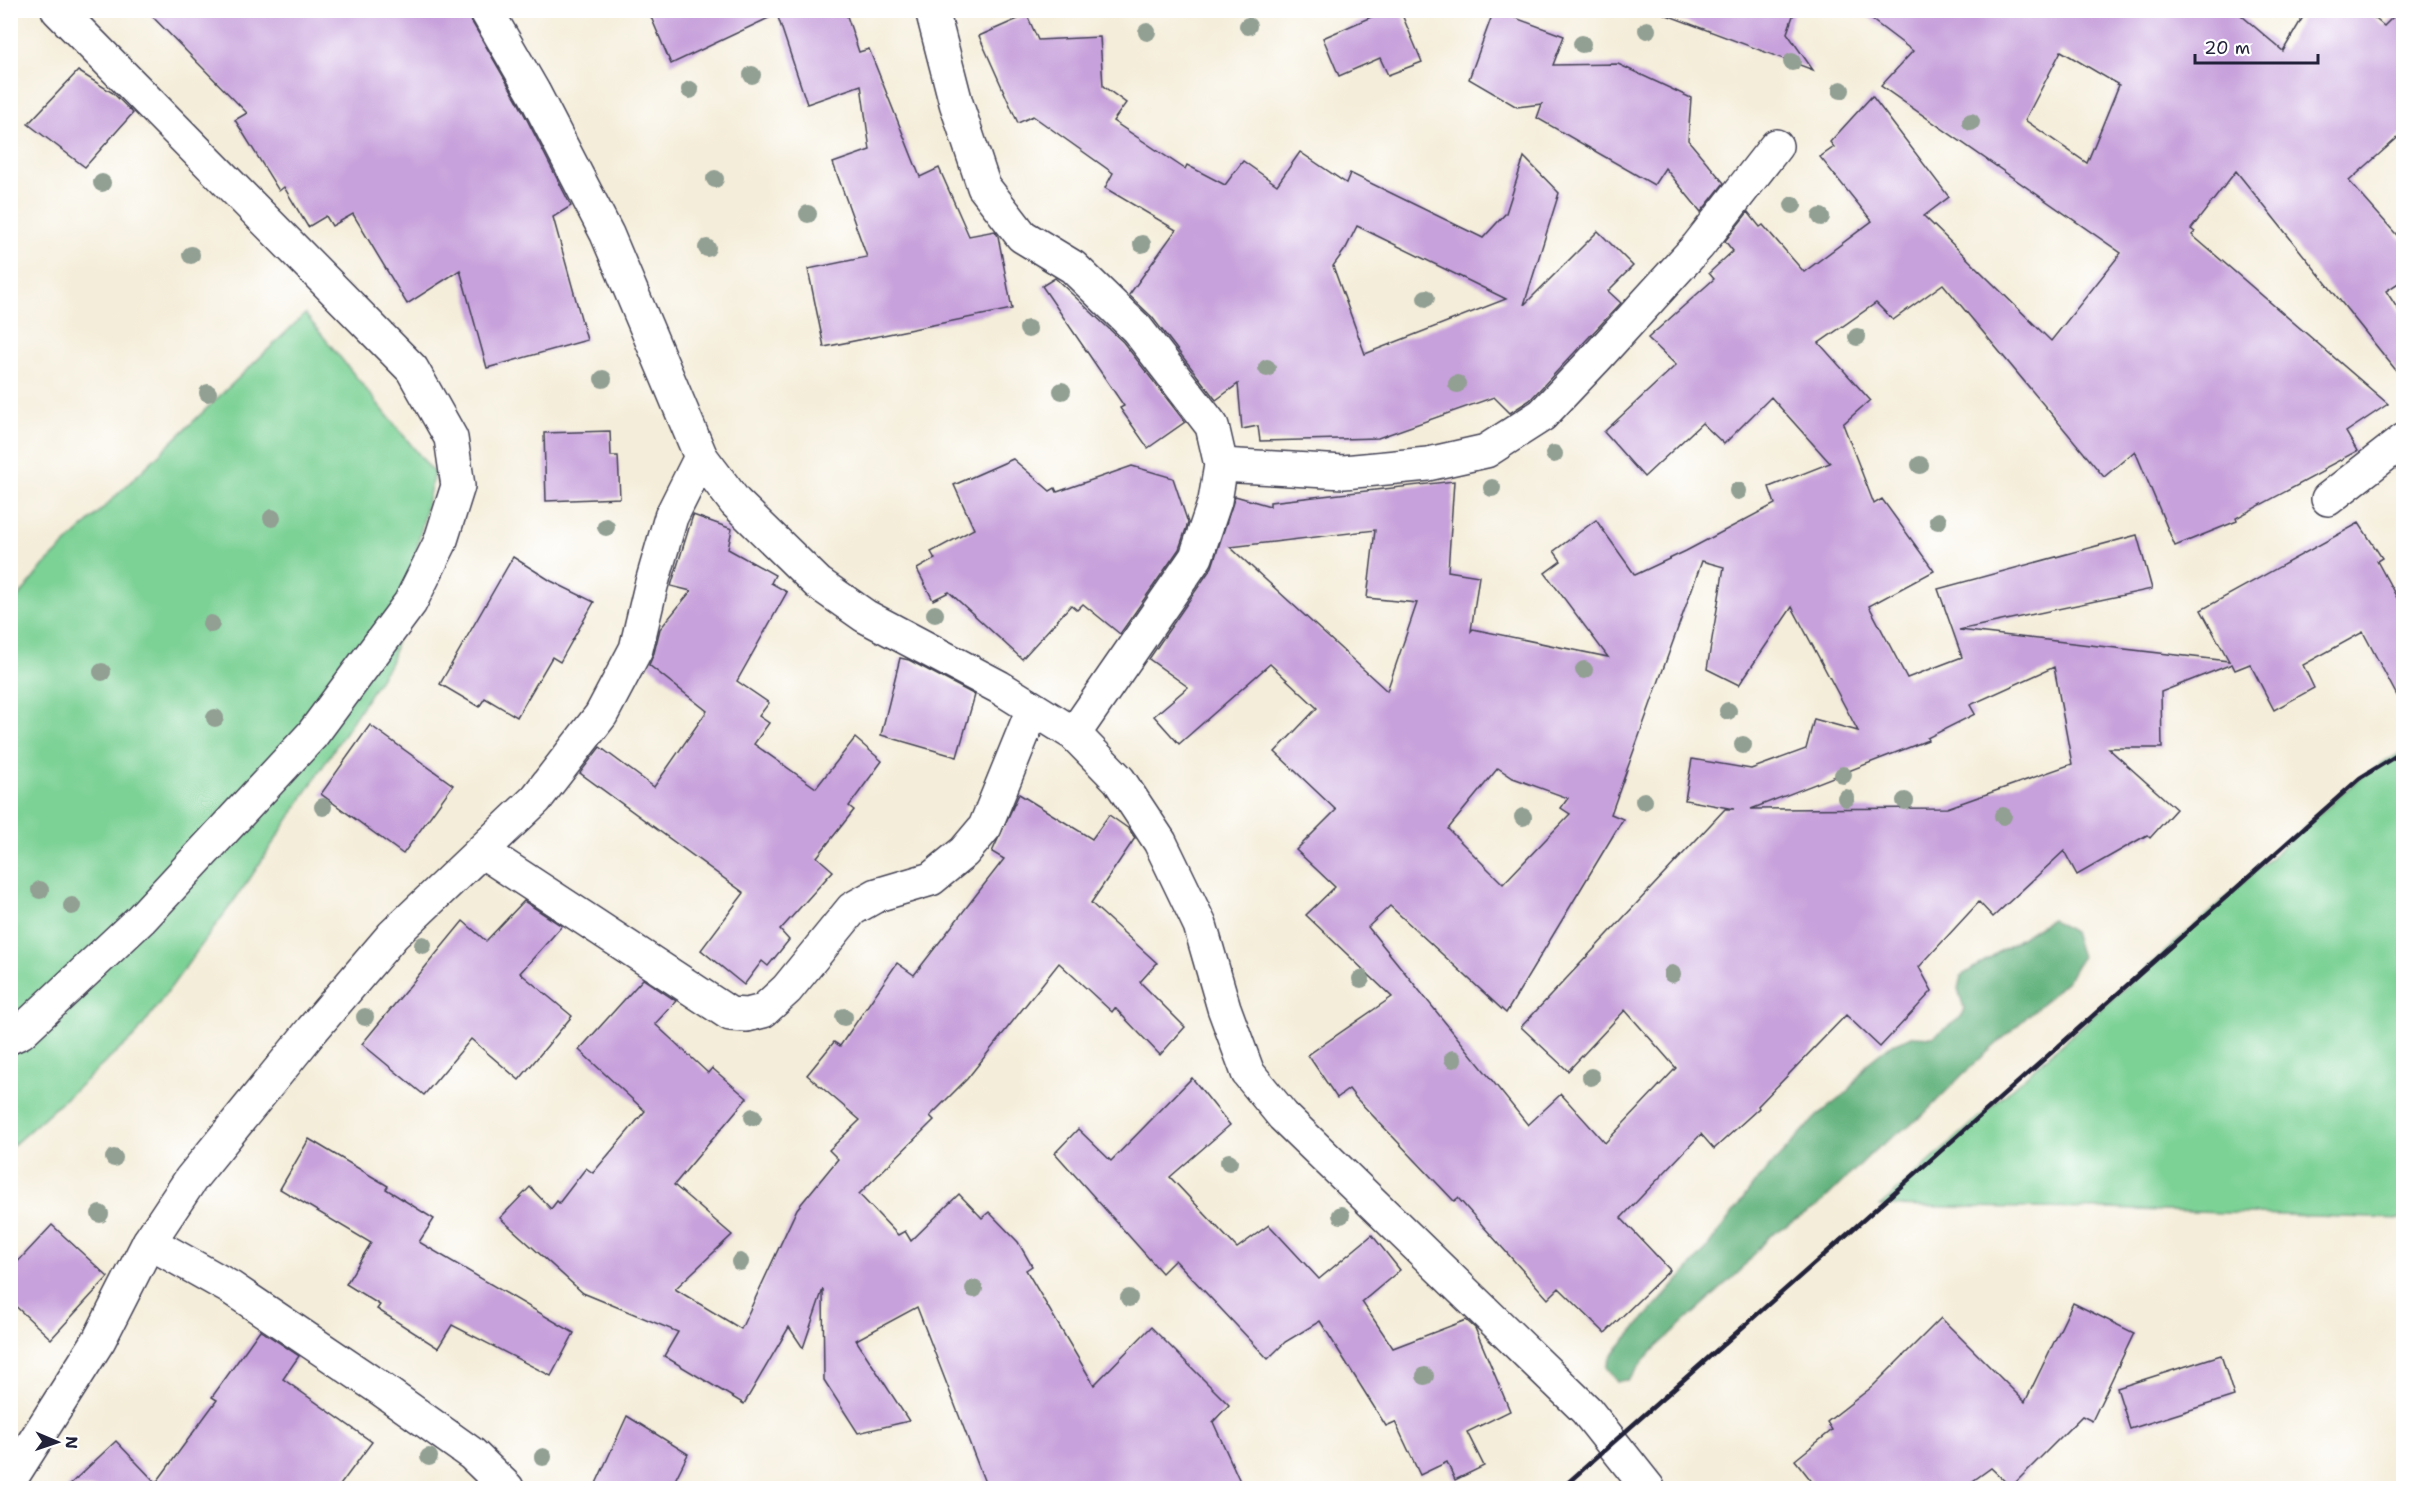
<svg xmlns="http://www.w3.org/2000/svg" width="2414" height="1499" font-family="'Shantell Sans',sans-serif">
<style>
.green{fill:#7bd195;stroke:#4e7a68;stroke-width:1.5}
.forest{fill:#64b37e;stroke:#436a5c;stroke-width:1.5}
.building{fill:#c7a1db;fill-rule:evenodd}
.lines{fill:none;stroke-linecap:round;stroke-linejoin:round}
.street-casing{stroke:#424053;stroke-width:36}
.street{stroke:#fff;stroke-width:33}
.rail{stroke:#22223b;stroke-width:4.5}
.tree{fill:#929f93}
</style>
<rect width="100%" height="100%" fill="#fff"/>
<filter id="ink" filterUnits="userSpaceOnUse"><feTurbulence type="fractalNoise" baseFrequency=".0167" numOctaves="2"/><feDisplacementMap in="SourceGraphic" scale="12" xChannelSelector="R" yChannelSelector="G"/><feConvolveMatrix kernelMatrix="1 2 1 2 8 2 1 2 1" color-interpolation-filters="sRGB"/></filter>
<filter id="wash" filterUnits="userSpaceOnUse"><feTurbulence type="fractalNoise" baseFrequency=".008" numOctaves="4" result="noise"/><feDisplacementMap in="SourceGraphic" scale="24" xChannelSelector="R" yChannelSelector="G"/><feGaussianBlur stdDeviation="1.35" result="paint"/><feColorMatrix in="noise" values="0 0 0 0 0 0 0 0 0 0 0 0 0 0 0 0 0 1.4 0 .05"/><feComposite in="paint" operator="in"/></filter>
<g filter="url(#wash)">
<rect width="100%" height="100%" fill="#f4edd9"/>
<g class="green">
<path d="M305,314l129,159 -42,187 -143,220 -113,155 -125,112 -1,-539 33,-42z"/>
<path d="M2403,751v468l-296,-10 -227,-3 480,-428z"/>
</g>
<path class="forest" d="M2051,919l22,13 8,25 -13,23 -105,94 -41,42 -47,34 -57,56 -50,31 -29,35 -90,82 -21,26 -11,1 -11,-14 5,-11 93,-104 50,-68 63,-68 31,-24 20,-29 24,-19 21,-8 20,1 28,-20 3,-9 -6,-19 3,-13z"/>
<g id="blocks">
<g class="building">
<path d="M146,10h319l53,92 53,104 -18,11 34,123 -100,28 -27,-98 -53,34 -54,-90 -21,12 -6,-10 -18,11 -24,-40 -5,4 -44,-71 12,-7z"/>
<path d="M648,10h197l14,42 10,-3 51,128 19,-9 30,68 26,-5 3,5 14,73 -188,38 -16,-78 59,-12 -34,-94 37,-13 -9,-65 -54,19 -30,-90 -106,50z"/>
<path d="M1387,10h13l22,52 -34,13 -8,-17 -41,18 -16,-38z"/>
<path d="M1494,10l70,26 -11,29 65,-1 73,34 -3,42 36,43 -23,29 -36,-44 -11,17 -117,-67 5,-14 -25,3 -48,-28z"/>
<path d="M1664,10h131l-8,23 26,37 -149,-56z"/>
<path d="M1859,10h376l48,41 24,-41h58l19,16 16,-16h3v123l-54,48 54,61v38l-17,11 17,26v62l-167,-208 -45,58 4,3 -3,3 196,169 -42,28 11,19 -34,18 1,2 -88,47 1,3 -62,25 -40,-95 -31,26 -161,-193 -50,36 -17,-17 -57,40 51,57 -27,24 31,80 8,-5 52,72 -65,35 38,72 55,-21 -24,-68 199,-54 15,54 -193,41 270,31 -28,-51 158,-87 23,35 -5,3 26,48v98l-40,-75 -60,33 11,23 -40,22 -24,-46 -15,6 -3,-6 -71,28 1,56h-54l68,61 -26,29 -3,-3 -70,40 -13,-24 -71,66 -14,-15 -60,65 13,24 -52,56 -34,-32 -88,91 1,2 -45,41 -13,-15 -80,84 49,52 -65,63 -46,-45 -11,11 -90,-101 -4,3 -98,-103 -7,-9 -12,9 -29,-43 84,-58 -86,-82 29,-28 -39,-37 40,-40 -61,-58 42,-44 -47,-44 -91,80 -25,-28 34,-29 -39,-28 63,-92 23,-71 35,10v-4l184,-21 -6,90 31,5 -8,55 2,-2 135,28 -63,-84 16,-12 -7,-10 42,-31 39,55 51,-24 89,-47 -6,-17 61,-24 -59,-66 -47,47 -22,-21 -58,54 -40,-45 72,-67 -28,-27 66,-59 -5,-6 24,-22 -8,-10 23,-29 12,15 3,-2 41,47 68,-51 -52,-64 14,-10 -4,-5 42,-46 77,101 -25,19 127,125 70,-88 -240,-167 32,-35zM2061,51l58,34 -32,78 -62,-43zM1375,530l-8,68 50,5 -30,88 -157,-144zM1702,561l22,6 -17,102 32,16 53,-78 66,124 -44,-12 -8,30 -55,20 -59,-10 -7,41 49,9h-9l-204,218 47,44 57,-61 51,58 -71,75 -44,-49 -33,31 -160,-198 22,-21 116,107 117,-194 -12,-5zM2054,667l18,97 -125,44 -196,1 177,-69 -1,-2 48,-24 -5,-9zM1498,768l15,10 55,20 -7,10 9,6 -67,70 -55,-55z"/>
<path d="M1027,15l11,25 62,-3 3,49 23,17 -13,18 72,48 2,-4 38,20 18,-24 34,24 23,-33 46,31 4,-10 133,65 23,-25 18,-56 35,36 -35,112 74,-74 35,35 -25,25 13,12 -91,97 -20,13 -16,-16 -116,41 -118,3 -2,-15 -16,3 -4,-45 -22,16 -64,-83 -23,-22 47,-65 -71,-42 8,-15 -80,-57 -15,7 -39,-87zM1357,226l149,73 -141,55 -32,-88 13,-18z"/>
<path d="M78,71l35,22 20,20 -48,54 -57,-43z"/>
<path d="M1055,278l68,64 62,80 -37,26 -28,-40 4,-2 -82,-120z"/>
<path d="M610,431l1,25h7l2,42 -74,3 -2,-68z"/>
<path d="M1013,459l37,32 5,-3 2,4 75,-26 41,12 15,45 -9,26 -59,85 -37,-30 -6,6 -6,-5 -49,54 -73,-67 -16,8 -16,-31 18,-10 -4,-7 43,-23 -20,-44z"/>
<path d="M693,515l39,14 -4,20 47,26 -4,8 16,9 -50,89 32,22 -10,13 10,7 -15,21 62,44 39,-50 27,23 -33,45 5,4 -37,47 16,14 -53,59 9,10 -21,26 -6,-5 -18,24 -43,-35 43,-57 -164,-120 20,-26 54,40 53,-76 -58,-46 5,-12 6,-24 31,-38 -20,-5z"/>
<path d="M513,557l38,24 43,21 -34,60 -8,-5 -35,60 -32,-19 -6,9 -39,-23z"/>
<path d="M900,658l9,2 66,35 -18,62 -76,-22z"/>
<path d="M370,725l83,60 -50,69 -82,-60z"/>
<path d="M1019,794l73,45 17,-24 20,14 6,9 -44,65 66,60 -17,19 45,45 -25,28 -45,-47 -3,4 -53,-49 -92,116 -37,37 4,4 -75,74 39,41 7,-4 6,10 48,-47 23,24 7,-6 29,30 14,24 -6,4 68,115 57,-58 78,78 -16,17 30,66h-256l-70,-181 -61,33 53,81 -51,12 -34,-53 -1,-91 -20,59 -14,-21 -45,77 -80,-48 14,-24 -95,-39 -83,-75 30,-31 21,22 6,-8 2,2 27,-35 7,5 52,-62 -66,-61 64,-71 33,22 -21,23 53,49 4,-5 35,30 -73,87 58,50 -57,54 66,40 56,-120 41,-50 -9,-9 31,-30 -53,-45 27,-33 6,4 57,-83 17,12 90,-116 -12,-7z"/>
<path d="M524,901l38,25 -42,47 52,43 -53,64 -48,-41 -47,56 -62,-51 101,-123 23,20z"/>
<path d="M1192,1078l38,47 -60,52 67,71 32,-23 50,54 53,-44 28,35 -38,32 31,46 73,-28 9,8 35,83 -43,21 17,34 -29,14 -8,-18 -27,13 -25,-53 -9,4 -66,-105 -35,21 -17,17 -93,-99 -13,13 -107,-120 23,-24 33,32z"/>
<path d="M309,1139l79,47 -2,3 48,30 -15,23 155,91 -23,43 -99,-51 -14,23 -61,-39 3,-4 -34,-21 25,-41 -91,-54z"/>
<path d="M52,1225l56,52 -57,62 -41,-38v-31z"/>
<path d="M2073,1303l61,30 -42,88 -10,-5 -71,71 -20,-19 -28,20h-146l-22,-28 37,-30 -5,-8 45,-35 69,-69 84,84z"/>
<path d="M260,1330l39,26 -16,23 89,63 -34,46h-272l50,-47 40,42 61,-83 -5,-3z"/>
<path d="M2221,1355l13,41 -104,33 -13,-41z"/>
<path d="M627,1416l61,38 -17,34h-77z"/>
</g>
</g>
</g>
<g filter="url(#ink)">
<use href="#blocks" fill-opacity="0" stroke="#424053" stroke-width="1.5"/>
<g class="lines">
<g class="street-casing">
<g id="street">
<path d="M932,10l24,93 28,84 38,49 51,31 64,62 75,97 9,39 -6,36 -19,56 -122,177"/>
<path d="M701,457l34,45 83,81 47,33 134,71 75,47 45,46 41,62 40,83 24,83 24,65 35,43 303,294 62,78"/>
<path d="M1221,465l123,7 84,-8 58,-13 56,-36 55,-58 101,-111 78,-100"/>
<path d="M2328,499l76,-59"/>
<path d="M483,852l247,162 17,1 16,-4 24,-22 65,-80 25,-14 54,-16 33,-27 21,-25 48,-118"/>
<path d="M10,1037l11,-5 120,-113 171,-184 98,-132 30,-60 18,-57 -7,-48 -39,-69 -354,-359"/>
<path d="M149,1242l82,46 150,101 91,65 35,34"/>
<path d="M10,1480l89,-140 50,-98 42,-63 121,-149 81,-95 143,-136 65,-84 35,-66 15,-63 20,-69 30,-60 -94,-223 -73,-141 -48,-83"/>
</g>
</g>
<use href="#street" class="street"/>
<path class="rail" d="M1562,1488l798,-710 44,-27"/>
</g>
<g class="tree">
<circle cx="1248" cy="26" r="9"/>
<circle cx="1647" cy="30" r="9"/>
<circle cx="1147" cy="32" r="9"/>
<circle cx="1582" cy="44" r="9"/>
<circle cx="1792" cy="62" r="9"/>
<circle cx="752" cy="75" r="9"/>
<circle cx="690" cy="90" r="9"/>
<circle cx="1841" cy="90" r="9"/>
<circle cx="1971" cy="122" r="9"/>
<circle cx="715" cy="179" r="9"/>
<circle cx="102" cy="183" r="9"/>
<circle cx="1793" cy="205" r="9"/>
<circle cx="808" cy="214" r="9"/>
<circle cx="1821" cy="217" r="9"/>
<circle cx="1142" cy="244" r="9"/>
<circle cx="707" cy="248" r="9"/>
<circle cx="191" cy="255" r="9"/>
<circle cx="1426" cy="298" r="9"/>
<circle cx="1028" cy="329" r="9"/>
<circle cx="1857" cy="337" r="9"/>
<circle cx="1267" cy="368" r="9"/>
<circle cx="603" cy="379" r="9"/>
<circle cx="1457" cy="384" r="9"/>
<circle cx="1062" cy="391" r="9"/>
<circle cx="208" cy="393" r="9"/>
<circle cx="1554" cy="454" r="9"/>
<circle cx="1920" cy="465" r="9"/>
<circle cx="1492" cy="488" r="9"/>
<circle cx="1738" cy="491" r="9"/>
<circle cx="272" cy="518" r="9"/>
<circle cx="1938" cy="521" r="9"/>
<circle cx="606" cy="527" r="9"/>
<circle cx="935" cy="614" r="9"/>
<circle cx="211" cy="624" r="9"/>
<circle cx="1584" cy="670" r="9"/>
<circle cx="102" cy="672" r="9"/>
<circle cx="1728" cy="711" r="9"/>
<circle cx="215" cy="718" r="9"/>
<circle cx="1743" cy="745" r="9"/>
<circle cx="1843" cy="775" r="9"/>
<circle cx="1846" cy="798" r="9"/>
<circle cx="1644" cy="801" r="9"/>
<circle cx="1905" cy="801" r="9"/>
<circle cx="323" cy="807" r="9"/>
<circle cx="2003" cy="816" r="9"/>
<circle cx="1523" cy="817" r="9"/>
<circle cx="40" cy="890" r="9"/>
<circle cx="72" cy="906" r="9"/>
<circle cx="423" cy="945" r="9"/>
<circle cx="1672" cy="974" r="9"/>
<circle cx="1361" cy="979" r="9"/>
<circle cx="365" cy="1017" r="9"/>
<circle cx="844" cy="1017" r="9"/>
<circle cx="1453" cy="1059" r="9"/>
<circle cx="1591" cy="1077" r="9"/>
<circle cx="753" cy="1117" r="9"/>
<circle cx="114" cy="1158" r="9"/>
<circle cx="1229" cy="1162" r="9"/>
<circle cx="100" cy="1214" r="9"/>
<circle cx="1341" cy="1215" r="9"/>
<circle cx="740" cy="1262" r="9"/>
<circle cx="974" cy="1289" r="9"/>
<circle cx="1129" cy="1298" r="9"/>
<circle cx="1425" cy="1376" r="9"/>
<circle cx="429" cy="1457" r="9"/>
<circle cx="543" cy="1457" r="9"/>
</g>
</g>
<rect width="2414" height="1499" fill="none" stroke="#fff" stroke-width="36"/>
<g transform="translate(57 1442) rotate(92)" stroke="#ffffff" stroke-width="4.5" paint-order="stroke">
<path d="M0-4.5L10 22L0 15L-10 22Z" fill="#22223b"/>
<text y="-9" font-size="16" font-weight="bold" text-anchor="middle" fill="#22223b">N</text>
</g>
<path d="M2195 54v9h123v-9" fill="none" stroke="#22223b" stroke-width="3"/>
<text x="2204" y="54" font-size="18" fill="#22223b" stroke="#ffffff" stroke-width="4.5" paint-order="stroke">20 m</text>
</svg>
